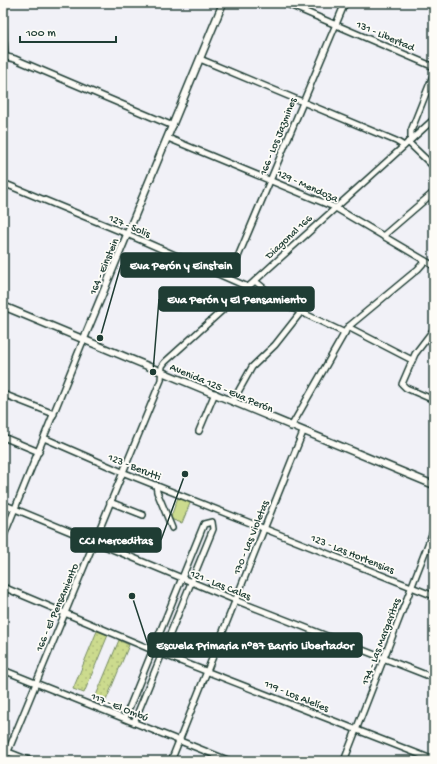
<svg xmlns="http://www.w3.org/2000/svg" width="437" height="764" font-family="'Gochi Hand',sans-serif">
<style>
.grass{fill:url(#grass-dots);stroke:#768c61}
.pitch{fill:#ccdb8e;stroke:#768c61}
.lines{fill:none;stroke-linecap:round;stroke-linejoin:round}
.minor-casing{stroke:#1f3d34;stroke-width:8}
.tertiary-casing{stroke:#1f3d34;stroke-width:9}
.minor{stroke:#fdfcf7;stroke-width:5}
.tertiary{stroke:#fdfcf7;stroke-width:6}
.labels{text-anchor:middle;stroke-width:3.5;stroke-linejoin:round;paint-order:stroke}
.street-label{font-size:11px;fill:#1f3d34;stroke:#fdfcf7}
.leader{fill:none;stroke:#1f3d34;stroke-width:1.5}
.callout-dot{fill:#1f3d34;stroke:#fdfcf7;stroke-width:1.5}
.callout{fill:#1f3d34;stroke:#1f3d34;stroke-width:1.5}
.callout-label{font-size:12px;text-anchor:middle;font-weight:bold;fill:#fff}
</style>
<defs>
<pattern id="grass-dots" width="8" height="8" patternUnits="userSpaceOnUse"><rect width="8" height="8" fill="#ccdb8e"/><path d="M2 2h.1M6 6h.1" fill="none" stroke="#afbd7b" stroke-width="1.8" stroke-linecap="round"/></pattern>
</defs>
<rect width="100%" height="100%" fill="#f1f1f7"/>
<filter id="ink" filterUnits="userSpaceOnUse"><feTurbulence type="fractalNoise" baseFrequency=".025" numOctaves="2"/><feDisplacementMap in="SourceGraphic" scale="8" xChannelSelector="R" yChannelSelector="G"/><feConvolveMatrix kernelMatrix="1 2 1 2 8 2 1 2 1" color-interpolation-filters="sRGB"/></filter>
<g filter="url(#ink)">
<g class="grass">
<path d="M97,631l11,4 -24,58 -11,-4z"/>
<path d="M119,640l10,5 -24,58 -10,-5z"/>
</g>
<path class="pitch" d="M178,497l13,4 -9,22 -12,-4z"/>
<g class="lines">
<g class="minor-casing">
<g id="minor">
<path d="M285,3l149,64"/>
<path d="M3,24l2,32 -2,11"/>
<path d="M3,56l12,3 158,67"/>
<path d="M200,59l196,82 8,5"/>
<path d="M168,138l166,69 100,59"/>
<path d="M411,139v-8l23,-58"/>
<path d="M408,142l26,25"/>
<path d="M3,183l124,51 121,53"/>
<path d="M383,236l51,-44"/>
<path d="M229,278l116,-275"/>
<path d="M255,281l27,22 63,30"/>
<path d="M348,327l64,33"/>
<path d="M434,329l-19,25 -13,30 4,4 28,12"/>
<path d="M3,394l51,20"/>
<path d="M233,401l19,-34 23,-22 26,-33"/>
<path d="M291,427l57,-100 70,-58 7,-8"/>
<path d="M199,431l16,-38"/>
<path d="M3,437l36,15"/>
<path d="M44,438l78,34 312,124"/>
<path d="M156,485l1,7 15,36"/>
<path d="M110,502l33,13"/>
<path d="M3,504l232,96 199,78"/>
<path d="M3,538l80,-197"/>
<path d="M3,587l159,67 272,106"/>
<path d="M3,670l227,91"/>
<path d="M125,718l79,-194 8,-2 1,7 -79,193"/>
<path d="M3,750l28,11"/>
<path d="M4,761l157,-381 1,-14 3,-4 269,-243"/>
<path d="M171,761l132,-329"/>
<path d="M344,761l90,-232"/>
</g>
</g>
<g class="tertiary-casing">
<g id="tertiary">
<path d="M3,306l431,179"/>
<path d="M83,341l140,-338"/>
</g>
</g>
<use href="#minor" class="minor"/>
<use href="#tertiary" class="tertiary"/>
</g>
</g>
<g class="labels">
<g class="street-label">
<text transform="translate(386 35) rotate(23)" y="4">131 - Libertad</text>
<text transform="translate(277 136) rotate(-68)" y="4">166 - Los Jazmines</text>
<text transform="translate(308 185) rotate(24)" y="4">129 - Mendoza</text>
<text transform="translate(130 225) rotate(23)" y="4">127 - Solis</text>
<text transform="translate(288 236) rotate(-43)" y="4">Diagonal 166</text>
<text transform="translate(103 266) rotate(-67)" y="4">164 - Einstein</text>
<text transform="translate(222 387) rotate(23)" y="4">Avenida 125 - Eva Perón</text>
<text transform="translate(135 466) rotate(22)" y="4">123 - Berutti</text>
<text transform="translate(250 537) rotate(-68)" y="4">170 - Las Violetas</text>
<text transform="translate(353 553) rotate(22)" y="4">123 - Las Hortensias</text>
<text transform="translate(221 584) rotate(22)" y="4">121 - Las Calas</text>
<text transform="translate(56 607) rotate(-67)" y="4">166 - El Pensamiento</text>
<text transform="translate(380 641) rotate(-69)" y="4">174 - Las Margaritas</text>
<text transform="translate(297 695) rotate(22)" y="4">119 - Los Alelíes</text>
<text transform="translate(120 706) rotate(22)" y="4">117 - El Ombú</text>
</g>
</g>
<path class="leader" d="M100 338L121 265M153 372L159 299M185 474L161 540M132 596L148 645"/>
<g class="callout-dot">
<circle cx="100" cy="338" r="4"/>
<circle cx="153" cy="372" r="4"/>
<circle cx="185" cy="474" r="4"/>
<circle cx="132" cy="596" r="4"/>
</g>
<g class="callout">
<rect x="121" y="253" width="119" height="24" rx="4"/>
<rect x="159" y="287" width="155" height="24" rx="4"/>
<rect x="71" y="528" width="90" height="24" rx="4"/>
<rect x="148" y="633" width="214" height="24" rx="4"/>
</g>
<g class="callout-label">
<text x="181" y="269">Eva Perón y Einstein</text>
<text x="237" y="303">Eva Perón y El Pensamiento</text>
<text x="116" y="544">CCI Merceditas</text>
<text x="255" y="649">Escuela Primaria n°87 Barrio Libertador</text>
</g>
<rect width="437" height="764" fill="none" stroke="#fdfcf7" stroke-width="16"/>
<rect x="8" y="8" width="421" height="748" fill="none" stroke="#1f3d34" stroke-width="1.5" filter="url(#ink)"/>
<path d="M20 36v6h96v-6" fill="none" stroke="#1f3d34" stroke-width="2"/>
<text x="26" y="36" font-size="12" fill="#1f3d34" stroke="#fdfcf7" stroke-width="3" paint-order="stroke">100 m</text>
</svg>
